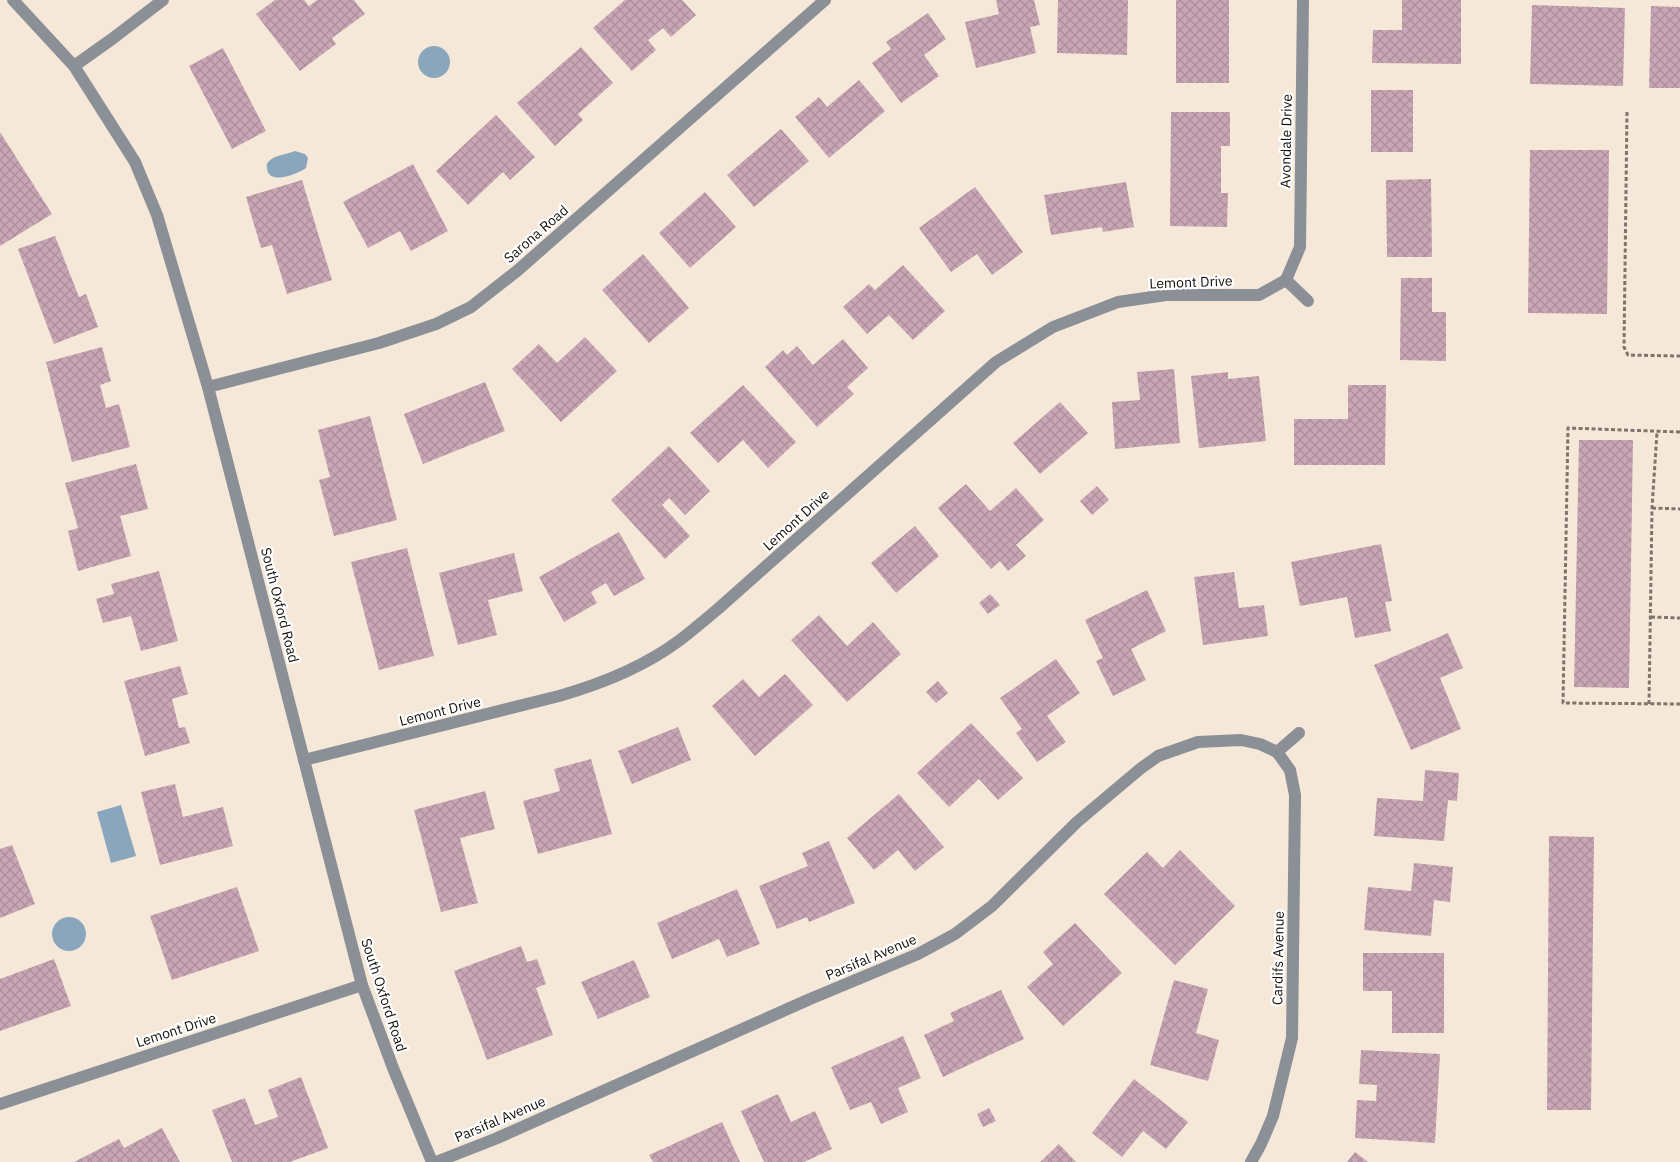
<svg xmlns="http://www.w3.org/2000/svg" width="1680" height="1162" font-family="'IBM Plex Sans',sans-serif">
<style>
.water{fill:#89a6bc}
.building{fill:url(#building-cross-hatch)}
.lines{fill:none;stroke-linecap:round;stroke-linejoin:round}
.path{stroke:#7d746b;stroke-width:3;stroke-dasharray:4 2.5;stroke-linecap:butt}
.minor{stroke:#8b8f96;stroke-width:12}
.tertiary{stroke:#8b8f96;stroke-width:12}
.labels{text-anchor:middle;stroke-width:4.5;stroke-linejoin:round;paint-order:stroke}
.street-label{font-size:14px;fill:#130f0a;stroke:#fff}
</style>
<defs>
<pattern id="building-cross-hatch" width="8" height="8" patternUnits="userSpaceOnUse" patternTransform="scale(1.25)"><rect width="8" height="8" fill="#c9a6b5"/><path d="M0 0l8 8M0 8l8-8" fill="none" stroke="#ac8e9a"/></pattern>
</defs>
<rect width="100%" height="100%" fill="#f6e8d9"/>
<g class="water">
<circle cx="434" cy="62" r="16"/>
<path d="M295,151l10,3 3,4 -2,10c-8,6 -38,18 -39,0 -1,-3 0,-5 2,-7 6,-6 19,-7 26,-10z"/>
<path d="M121,805l15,51 -25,7 -14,-51z"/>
<circle cx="69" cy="934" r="17"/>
</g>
<g class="building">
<path d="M275,0h29l5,6 8,-6h37l11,14 -33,24 4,6 -36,27 -44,-57z"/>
<path d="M625,0h57l14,15 -25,22 -8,-9 -15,12 8,10 -24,21 -39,-43z"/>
<path d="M996,0h38l6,25 -10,2 6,26 -60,15 -11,-46 34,-8z"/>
<path d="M1058,0h70l-1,55 -70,-2z"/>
<rect x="1176" y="0" width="53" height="83"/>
<path d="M1402,0h59v64l-89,-1 1,-33h29z"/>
<path d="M1532,5l93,3 -2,78 -93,-2z"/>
<path d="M1651,6l29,1v81h-31z"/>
<path d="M928,13l18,26 -22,16 15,21 -38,27 -29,-40 19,-14 -5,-7z"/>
<path d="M581,47l32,36 -35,31 5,6 -28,26 -38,-43z"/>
<path d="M223,48l43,83 -34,18 -43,-83z"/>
<path d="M859,80l26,31 -56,47 -34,-41 24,-20 8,10z"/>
<rect x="1371" y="90" width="42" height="62"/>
<path d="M1171,112h59v34h-9v47h7l-1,34 -57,-1z"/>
<path d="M496,115l39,42 -25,23 -7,-8 -35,33 -32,-34z"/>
<path d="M781,129l28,32 -55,46 -27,-32z"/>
<path d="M0,132l52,82 -52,32z"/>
<path d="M1530,150h79l-2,164 -79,-1z"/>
<path d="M413,164l35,67 -37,20 -11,-20 -32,17 -25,-46z"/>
<path d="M1431,179l1,78h-45l-1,-77z"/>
<path d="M302,180l30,100 -45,14 -15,-49 -11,3 -15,-51z"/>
<path d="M1126,182l8,45 -31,5 -1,-5 -51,8 -7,-40z"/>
<path d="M975,187l48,65 -31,23 -15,-21 -26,18 -32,-44z"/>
<path d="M705,192l31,35 -46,41 -31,-35z"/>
<path d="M55,236l24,61 7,-3 12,33 -44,17 -36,-95z"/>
<path d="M643,254l46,54 -40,35 -47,-53z"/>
<path d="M903,265l42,46 -32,29 -24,-25 -22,19 -24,-27 26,-23 6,6z"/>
<path d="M1401,278h31v34h14v49l-46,-1z"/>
<path d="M585,337l32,34 -56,51 -49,-53 27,-25 18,19z"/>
<path d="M843,339l25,29 -21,19 7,7 -37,33 -52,-60 18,-17 4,5 10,-9 16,19z"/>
<path d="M102,347l9,34 -11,4 6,23 13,-4 11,43 -58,15 -26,-100z"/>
<path d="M1174,369l6,74 -65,6 -3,-47 28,-2 -3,-28z"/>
<path d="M1228,372v7l31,-3 7,65 -67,7 -8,-72z"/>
<path d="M485,382l20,49 -82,33 -19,-50z"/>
<path d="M743,385l53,57 -28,26 -25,-28 -25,23 -28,-30z"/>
<path d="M1348,385h38l-1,80h-91v-46h54z"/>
<path d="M1060,402l28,31 -48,41 -27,-31z"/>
<path d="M370,416l27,104 -63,16 -15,-56 11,-3 -12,-47z"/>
<path d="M1579,440h54l-4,248 -55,-1z"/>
<path d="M669,446l41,45 -25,24 -16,-17 -7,7 28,31 -25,23 -54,-59z"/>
<path d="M136,464l12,45 -28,7 11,40 -53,15 -10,-40 10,-3 -13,-45z"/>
<path d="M966,484l24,27 26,-23 28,32 -28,25 10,11 -18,15 -8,-10 -9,8 -53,-61z"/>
<path d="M1097,486l12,14 -17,15 -12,-14z"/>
<path d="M915,526l24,30 -43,37 -25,-30z"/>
<path d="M619,532l26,47 -31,17 -8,-13 -15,9 6,11 -33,19 -25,-45z"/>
<path d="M1381,544l11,57 -7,1 6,29 -36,7 -8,-41 -47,9 -9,-44z"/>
<path d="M407,548l27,108 -55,14 -28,-108z"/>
<path d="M514,553l9,38 -35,9 9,35 -39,10 -19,-72z"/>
<path d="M159,571l19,70 -37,10 -10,-35 -28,7 -7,-24 18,-5 -3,-10z"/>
<path d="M1234,572l5,36 25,-3 4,31 -65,9 -9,-68z"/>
<path d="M1147,590l19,41 -35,18 15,31 -33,16 -17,-35 7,-3 -18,-38z"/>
<path d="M990,594l10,11 -12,9 -9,-11z"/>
<path d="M819,615l28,31 26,-24 28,32 -54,48 -56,-62z"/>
<path d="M1448,633l15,35 -23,10 21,51 -50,21 -37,-85z"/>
<path d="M1056,659l24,34 -33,23 19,26 -29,20 -21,-29 6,-4 -22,-31z"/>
<path d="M180,666l8,28 -16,5 7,29 6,-1 5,16 -45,13 -21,-75z"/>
<path d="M785,674l28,31 -58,51 -43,-50 31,-27 16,18z"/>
<path d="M938,681l10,12 -12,10 -10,-11z"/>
<path d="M971,723l52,55 -25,22 -19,-21 -30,28 -32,-34z"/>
<path d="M678,727l13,33 -59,24 -14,-33z"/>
<path d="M591,759l21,75 -74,20 -15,-53 37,-10 -6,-22z"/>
<path d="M1425,770l34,3 -2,28 -9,-1 -4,41 -70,-5 3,-38 46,3z"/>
<path d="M175,784l8,33 40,-10 10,39 -73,19 -19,-73z"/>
<path d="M485,791l10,38 -35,9 18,65 -37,9 -27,-102z"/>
<path d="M899,794l45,53 -29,24 -17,-21 -24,20 -27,-32z"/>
<path d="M1549,836l45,1 -3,273h-44z"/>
<path d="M829,841l26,62 -46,19 -2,-5 -30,12 -18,-43 49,-20 -6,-13z"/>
<path d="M12,845l23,59 -35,14v-69z"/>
<path d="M1180,850l55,56 -60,59 -71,-71 43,-42 16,16z"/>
<path d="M1414,863l39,4 -3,35 -16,-2 -3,36 -67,-6 4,-43 43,4z"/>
<path d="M237,887l22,64 -87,29 -22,-64z"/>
<path d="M737,889l23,55 -33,13 -8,-18 -47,20 -15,-36z"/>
<path d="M1075,923l47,50 -59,53 -36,-39 26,-23 -10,-12z"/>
<path d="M521,946l6,16 10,-3 9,25 -10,4 17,47 -66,25 -33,-89z"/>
<path d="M1363,953h81v80h-52v-42h-29z"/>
<path d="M54,959l17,47 -71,25v-52z"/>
<path d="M634,960l16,37 -52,22 -17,-37z"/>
<path d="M1174,980l34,9 -12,44 23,7 -11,41 -58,-16z"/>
<path d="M1001,990l23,49 -81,38 -19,-42 30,-14 -4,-8z"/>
<path d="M903,1036l18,42 -23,10 10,24 -27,12 -10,-22 -21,8 -19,-43z"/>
<path d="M1361,1050l79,4 -5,89 -80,-5 2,-38 19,1 1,-16 -18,-1z"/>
<path d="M301,1077l27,71 -38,14h-58l-20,-52 33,-12 10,27 23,-8 -10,-27z"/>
<path d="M1134,1079l54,43 -22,27 -23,-18 -21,26 -30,-24z"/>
<path d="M778,1094l13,28 24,-11 17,38 -28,13h-40l-23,-51z"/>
<path d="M989,1108l7,13 -13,6 -6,-13z"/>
<path d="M722,1122l18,40h-87l-4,-7z"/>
<path d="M162,1128l18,34h-106l45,-23 5,9z"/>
<path d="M1059,1144l17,18h-36z"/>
<path d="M1355,1152l13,10h-21z"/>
</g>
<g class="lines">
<g class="path">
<path d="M1627,112l-3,235 4,8 52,1"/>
<path d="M1680,432l-112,-4 -5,275 117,1"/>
<path d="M1652,508l28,1"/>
<path d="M1651,617l29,1"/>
<path d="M1649,704l3,-196 5,-76"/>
</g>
<g class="minor">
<path d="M74,66l61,96 22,53 51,172 154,598 31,83 39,94"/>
<path d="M1286,280l14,-33 3,-247"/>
<path d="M1286,280l22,21"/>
<path d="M208,387l171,-44 57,-19 35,-17 46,-36 308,-271"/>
<path d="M1277,752l22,-19"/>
<path d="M304,760l255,-64c42,-12 85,-29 121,-56 13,-10 26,-21 39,-32l277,-246 57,-35 65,-25 48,-7h93l27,-15"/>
<path d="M0,1104l362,-119"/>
<path d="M436,1162l59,-23 315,-140 108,-45 37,-20 37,-28 85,-84 63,-53 18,-13 40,-14 43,-2 19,4 17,8"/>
<path d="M1251,1162l10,-18 12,-28 19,-78 3,-243 -5,-25 -13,-18"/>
</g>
<path class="tertiary" d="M13,0l61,66 38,-27 51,-39"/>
</g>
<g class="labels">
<g class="street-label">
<text transform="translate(1286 141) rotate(-89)" y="5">Avondale Drive</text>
<text transform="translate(536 234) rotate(-41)" y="5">Sarona Road</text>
<text transform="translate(1191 282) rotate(-2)" y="5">Lemont Drive</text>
<text transform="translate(796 520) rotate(-42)" y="5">Lemont Drive</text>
<text transform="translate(280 605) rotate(76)" y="5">South Oxford Road</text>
<text transform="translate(440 711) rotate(-14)" y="5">Lemont Drive</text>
<text transform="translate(871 957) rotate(-23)" y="5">Parsifal Avenue</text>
<text transform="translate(1278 958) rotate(-89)" y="5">Cardifs Avenue</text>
<text transform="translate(384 995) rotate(72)" y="5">South Oxford Road</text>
<text transform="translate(176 1030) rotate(-18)" y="5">Lemont Drive</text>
<text transform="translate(500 1119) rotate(-23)" y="5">Parsifal Avenue</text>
</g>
</g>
</svg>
